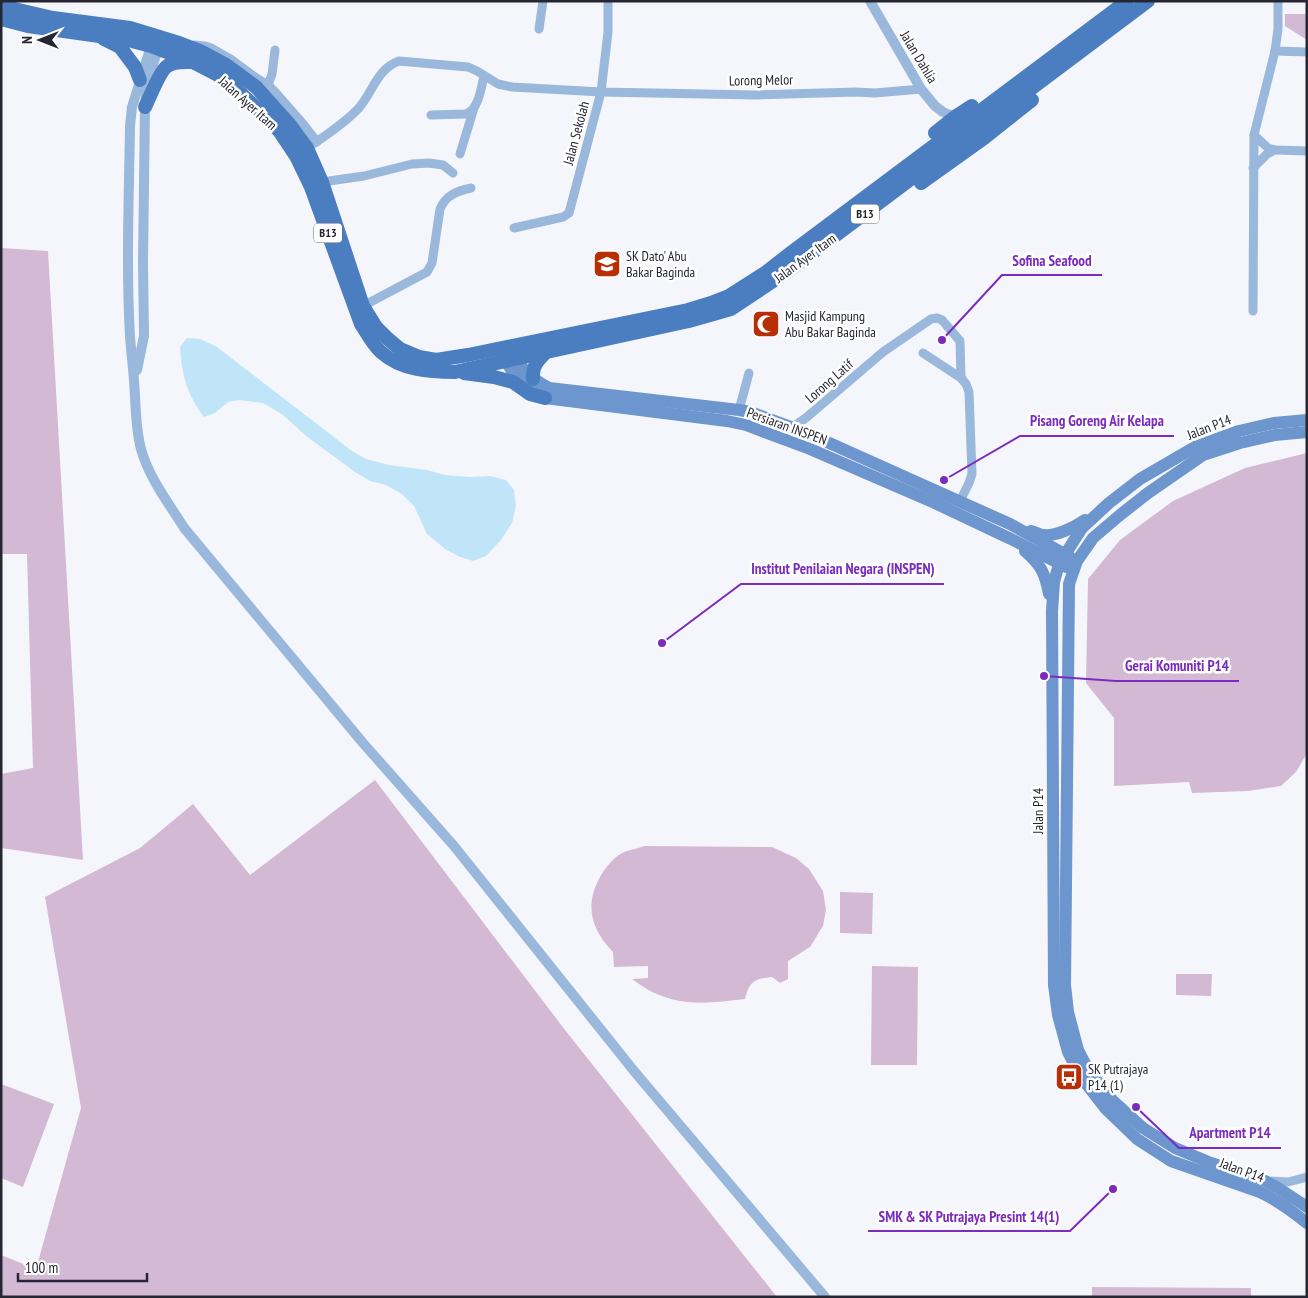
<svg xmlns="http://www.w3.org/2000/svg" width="1308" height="1298" font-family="'PT Sans Narrow',sans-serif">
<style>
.green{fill:#d3b9d4}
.water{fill:#c1e5f8}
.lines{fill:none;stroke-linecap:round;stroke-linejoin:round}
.minor{stroke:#9ab7dc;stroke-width:9}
.tertiary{stroke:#9ab7dc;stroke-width:10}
.secondary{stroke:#6c96cd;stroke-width:12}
.primary{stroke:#4a7ec1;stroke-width:14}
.labels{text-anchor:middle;stroke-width:5;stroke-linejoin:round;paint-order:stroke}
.shield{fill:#fff;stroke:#66676f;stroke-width:1}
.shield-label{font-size:12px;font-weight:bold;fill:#252631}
.street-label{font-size:14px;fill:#252631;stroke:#fff}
.poi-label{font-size:14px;fill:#252631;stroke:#fff;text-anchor:start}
.leader{fill:none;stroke:#7b2cbf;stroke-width:2}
.callout-dot{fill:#7b2cbf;stroke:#fff;stroke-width:2}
.callout-label{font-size:15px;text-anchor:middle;font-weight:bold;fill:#7b2cbf;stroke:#fff;stroke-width:5;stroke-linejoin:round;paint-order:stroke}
</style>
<rect width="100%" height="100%" fill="#f5f6fc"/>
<g class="green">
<path d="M1285,14h22v26l-22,-14z"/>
<path d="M1,248l47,3 35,609 -82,-12v-74l32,-6 -6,-214h-26z"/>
<path d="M1307,453v300l-11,19 -15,14 -33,5 -56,2 -3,-11 -75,4v-68l-28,-35 2,-104 32,-39 53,-39 72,-33z"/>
<path d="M375,780l190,250 212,267h-776v-42l35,14 45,-161 -36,-211 95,-49 53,-44 57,71z"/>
<path d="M644,846l128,1 24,11 13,11 14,22 3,19 -3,16 -13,21 -22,14v18l-8,4 -8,-6c-18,2 -22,4 -27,22 -34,4 -61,8 -93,-7 -8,-4 -14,-9 -20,-13l16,-1v-12l-34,1 -1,-15c-24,-25 -29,-50 -10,-80 5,-7 11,-15 19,-19 6,-3 15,-4 22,-7z"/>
<path d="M840,892l33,1 -1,41 -32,-1z"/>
<path d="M872,966l46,1 -1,98h-46z"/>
<path d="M1176,974h36l-1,22 -35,-1z"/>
<path d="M1,1084l53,20 -31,83 -22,-9z"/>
<path d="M1092,1287l159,1v9h-159z"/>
</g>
<path class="water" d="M187,338l13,1 17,8 135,104 14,8 23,6 38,5 18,5 24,2 21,-1 16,4 8,10 2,16 -4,17 -11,17 -15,16 -13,5 -13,-4 -15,-8 -18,-15 -13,-28 -12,-12 -16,-9 -16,-4 -15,-9 -49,-36 -23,-21 -20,-12 -24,-3 -11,2 -13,11 -11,4c-17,-23 -22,-41 -24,-70z"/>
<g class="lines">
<g class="minor">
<path d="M539,29l4,-28"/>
<path d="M194,45l11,1 6,2 21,12 23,17 13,8 8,8 28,32 13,17"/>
<path d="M1275,51l32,1"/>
<path d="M268,85l4,-11 3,-24"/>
<path d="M431,115l35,-1c13,-5 15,-26 18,-38"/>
<path d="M1254,135l14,13 7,2 32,1"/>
<path d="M307,148c17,-11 35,-23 50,-38 15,-15 19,-41 42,-49l69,6 9,4 21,13 14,3 89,5 155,3 100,-3 19,1 46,-4"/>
<path d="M460,154l14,-46"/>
<path d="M1253,168l14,-14 8,-4"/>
<path d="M322,182l42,-6 48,-12 17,-1 14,2 10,8"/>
<path d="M514,228l49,-11 6,-4 32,-121 7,-60v-31"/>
<path d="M363,306l64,-34 5,-9 8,-54c6,-14 17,-18 31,-21"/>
<path d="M1253,311l1,-176 21,-84 3,-22v-28"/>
<path d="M923,353l38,25 5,6 3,8 3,82 -3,9 -9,18"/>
<path d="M739,410l10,-37"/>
<path d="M793,427l14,-10 76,-65 48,-33 6,-1 5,2 18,21 1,37"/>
<path d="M1268,1181l20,1 19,-5"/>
</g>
<g class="tertiary">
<path d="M870,1l51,88 14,17 8,6 12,5"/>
<path d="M155,41l-4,5 -19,61 -2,19c-1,70 -4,140 0,210 1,15 3,30 4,45 2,23 1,46 7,68 8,29 28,55 44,80l178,214 91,103 180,225 191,226"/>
<path d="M137,370l7,-34 -1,-74 2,-155 2,-24 11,-34v-7"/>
</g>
<g class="secondary">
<path d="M514,351c7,20 17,27 35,37l190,22 11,2 57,21 203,91 60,33"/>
<path d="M503,352c3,12 12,25 22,33 6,5 13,9 20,13l182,23 19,4 64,24 125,54 76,36 55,28"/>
<path d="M1307,420l-33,3 -35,8 -44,16 -55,32 -31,24 -27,25 -23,36 -5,18 -2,29 2,374 4,30 10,37 13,25 25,32 31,30 34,22 89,31c17,8 32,19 47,31"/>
<path d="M1307,432l-32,3 -35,8 -37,12 -55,38 -28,22 -27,23 -16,23 -8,23 -4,401 3,27 10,38 11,21 24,30 30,27 32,20 36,15 54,18 13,7 29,19"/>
<path d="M1031,531c4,1 8,3 12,4 12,2 32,-8 42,-15"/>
<path d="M1025,551c16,14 20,22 24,43"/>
</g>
<g class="primary">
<path d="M1,6l52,12 77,10 49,15 21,8 26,14 30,22 34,38 17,23 15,34 41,124 13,21 12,12 12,10 19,8 17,3 32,-5 220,-45 23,-7 18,-7 36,-23 27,-21 335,-251"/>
<path d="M1,19l27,7 100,14 23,6 42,16 25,13 14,10 32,30 16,17 16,24 15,31 50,137c6,9 11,20 20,28 20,18 48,20 74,20l234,-51 42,-12 57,-38 360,-270"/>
<path d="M104,39l16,8 15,20 5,13"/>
<path d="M145,107c5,-10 14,-34 21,-40 7,-6 16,-5 24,-5"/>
<path d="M935,133l20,-16 17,-11"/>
<path d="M921,183l63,-45 48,-38"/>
<path d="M464,373l30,4 19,5 17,12 15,4"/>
<path d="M533,379c-1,-13 5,-19 14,-28"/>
</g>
</g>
<defs>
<g id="school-square" transform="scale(1.4375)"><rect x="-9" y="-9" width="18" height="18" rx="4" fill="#b82e05" stroke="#fff"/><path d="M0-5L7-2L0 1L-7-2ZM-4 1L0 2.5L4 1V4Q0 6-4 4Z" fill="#fff"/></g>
<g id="mosque-square" transform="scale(1.4375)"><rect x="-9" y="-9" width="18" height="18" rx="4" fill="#b82e05" stroke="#fff"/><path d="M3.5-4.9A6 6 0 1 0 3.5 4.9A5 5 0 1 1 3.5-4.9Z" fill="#fff"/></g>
<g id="bus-square" transform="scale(1.4375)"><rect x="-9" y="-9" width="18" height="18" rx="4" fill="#b82e05" stroke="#fff"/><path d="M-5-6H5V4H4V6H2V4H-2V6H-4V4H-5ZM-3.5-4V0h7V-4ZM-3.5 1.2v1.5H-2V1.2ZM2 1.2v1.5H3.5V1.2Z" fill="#fff"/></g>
</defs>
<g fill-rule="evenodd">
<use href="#school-square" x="607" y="264"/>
<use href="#mosque-square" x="766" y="324"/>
<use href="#bus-square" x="1069" y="1077"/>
</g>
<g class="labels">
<g class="shield">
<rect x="851" y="204.5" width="28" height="19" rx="4"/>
<rect x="314" y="223.5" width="28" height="19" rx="4"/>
</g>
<g class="shield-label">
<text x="865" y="218">B13</text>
<text x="328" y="237">B13</text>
</g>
<g class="street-label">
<text transform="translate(919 57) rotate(59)" y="5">Jalan Dahlia</text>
<text transform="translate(761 80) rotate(-1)" y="5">Lorong Melor</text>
<text transform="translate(248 103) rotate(42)" y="5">Jalan Ayer Itam</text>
<text transform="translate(576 133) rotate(-75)" y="5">Jalan Sekolah</text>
<text transform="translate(805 258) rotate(-36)" y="5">Jalan Ayer Itam</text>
<text transform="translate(829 381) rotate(-41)" y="5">Lorong Latif</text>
<text transform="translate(787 426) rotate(20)" y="5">Persiaran INSPEN</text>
<text transform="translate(1209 427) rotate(-21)" y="5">Jalan P14</text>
<text transform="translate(1038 811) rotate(-90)" y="5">Jalan P14</text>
<text transform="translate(1242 1170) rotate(20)" y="5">Jalan P14</text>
</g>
<g class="poi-label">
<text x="626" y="261">SK Dato' Abu<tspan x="626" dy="16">Bakar Baginda</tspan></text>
<text x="785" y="321">Masjid Kampung<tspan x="785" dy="16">Abu Bakar Baginda</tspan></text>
<text x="1088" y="1074">SK Putrajaya<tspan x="1088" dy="16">P14 (1)</tspan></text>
</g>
</g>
<path class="leader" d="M942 340L1002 275H1102M944 480L1020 436H1174M662 643L741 584H944M1044 676L1116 681H1239M1136 1107L1179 1148H1281M1113 1189L1070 1231H868"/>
<g class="callout-dot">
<circle cx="942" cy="340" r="5"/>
<circle cx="944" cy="480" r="5"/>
<circle cx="662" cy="643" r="5"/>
<circle cx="1044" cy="676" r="5"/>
<circle cx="1136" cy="1107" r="5"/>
<circle cx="1113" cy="1189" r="5"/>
</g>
<g class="callout-label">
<text x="1052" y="266">Sofina Seafood</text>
<text x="1097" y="426">Pisang Goreng Air Kelapa</text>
<text x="843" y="574">Institut Penilaian Negara (INSPEN)</text>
<text x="1177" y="671">Gerai Komuniti P14</text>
<text x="1230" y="1138">Apartment P14</text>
<text x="969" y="1222">SMK &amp; SK Putrajaya Presint 14(1)</text>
</g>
<rect width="1308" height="1298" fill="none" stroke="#252631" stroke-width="5"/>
<g transform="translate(40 40) rotate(270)" stroke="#ffffff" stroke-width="4" paint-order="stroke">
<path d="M0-4L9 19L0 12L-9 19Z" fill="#252631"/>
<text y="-8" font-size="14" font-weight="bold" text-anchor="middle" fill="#252631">N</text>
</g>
<path d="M18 1273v8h129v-8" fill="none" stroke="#252631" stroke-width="2.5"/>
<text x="25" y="1273" font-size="15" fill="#252631" stroke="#ffffff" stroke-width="4" paint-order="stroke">100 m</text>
</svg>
